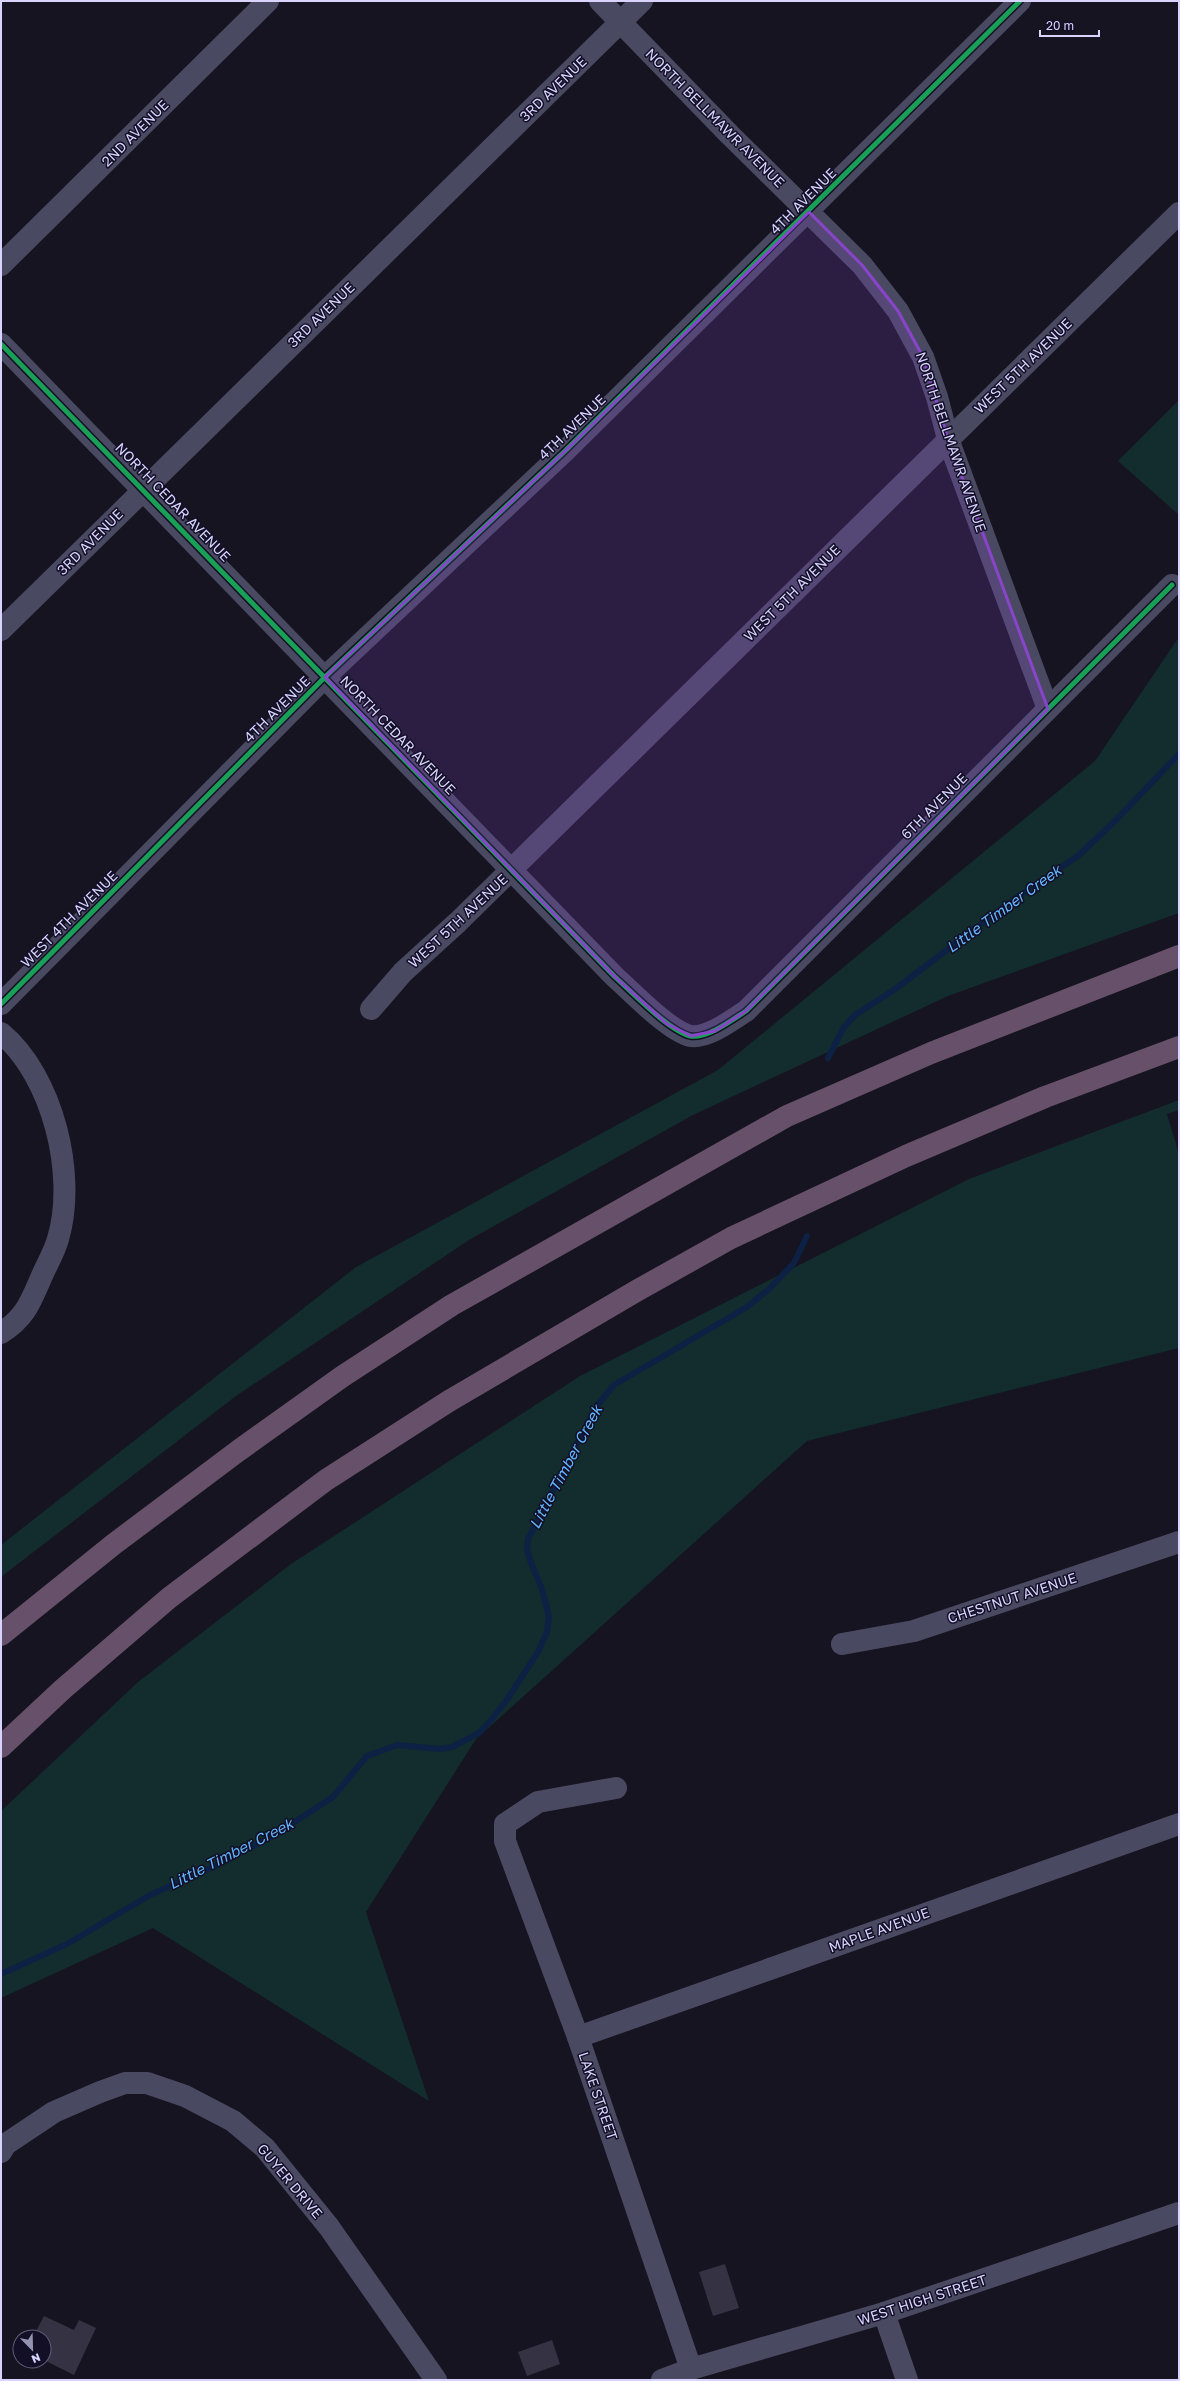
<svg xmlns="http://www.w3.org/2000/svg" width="1180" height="2381" font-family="'Golos Text',sans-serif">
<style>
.green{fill:#132c2d}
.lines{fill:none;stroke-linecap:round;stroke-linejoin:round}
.stream{stroke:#0d2144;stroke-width:6}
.building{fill:#343243}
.minor{stroke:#4a4962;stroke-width:22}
.highway{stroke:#67516a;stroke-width:22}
.cycleway-casing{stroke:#130f26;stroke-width:8}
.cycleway{stroke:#1a9f57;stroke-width:5}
.marked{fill:#8945c9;fill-opacity:0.2;stroke:#8945c9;stroke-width:3;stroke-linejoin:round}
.labels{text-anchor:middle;stroke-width:3;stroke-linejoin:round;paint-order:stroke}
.street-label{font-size:14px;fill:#d9d4ff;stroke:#130f26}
.water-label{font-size:15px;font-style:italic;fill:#62b6ff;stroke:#130f26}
</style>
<rect width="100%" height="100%" fill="#161421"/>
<g class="green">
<path d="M1179,400v115l-61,-54z"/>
<path d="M1179,637v276l-231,83 -255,119 -224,125 -233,156 -235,181v-32l355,-278 362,-197 377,-309z"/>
<path d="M1179,1100v10l-12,4 12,40v194l-372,93 -331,298 -110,173 63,189 -276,-173 -152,70v-187l137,-129 153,-118 289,-188 389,-197z"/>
</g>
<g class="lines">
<g class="stream">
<path d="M828,1058l16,-31 11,-12 39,-25 107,-81 78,-54 36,-34 64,-67"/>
<path d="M1,1974l66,-30 83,-49 65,-29 61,-32 57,-37 34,-41 30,-11 43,4 12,-2 27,-14 12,-13 15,-19 32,-49 9,-20 2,-15 -7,-28 -11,-26 -4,-14 1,-10 68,-132 18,-22 133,-78 22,-18 25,-26 13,-27"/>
</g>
</g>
<g class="building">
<path d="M725,2264l14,44 -26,8 -14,-44z"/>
<path d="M44,2316l30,14 5,-10 17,8 -22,47 -30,-15v-23h-11z"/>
<path d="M552,2340l8,24 -33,12 -9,-24z"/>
</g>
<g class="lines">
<g class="minor">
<path d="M600,1l130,134 132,130 36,46 25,46 14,40 11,42 100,270"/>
<path d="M1,265l267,-264"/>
<path d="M1,344l614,633c18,16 53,53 75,59 17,3 42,-16 56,-25l426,-426"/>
<path d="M1,630l641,-629"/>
<path d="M1,1004l324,-327 241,-227 454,-449"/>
<path d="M371,1009l32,-37 55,-50 721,-709"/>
<path d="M1,1033c52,43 76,142 57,206 -4,14 -12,27 -17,39 -11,25 -16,40 -40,55"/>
<path d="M842,1644l72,-13 265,-89"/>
<path d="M616,1788l-78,14 -33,22v17l73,196 113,332"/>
<path d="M578,2037l601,-213"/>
<path d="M1,2152l5,-8 48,-32 46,-20 25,-9h22l38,13 48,25 32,27 64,79 107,153"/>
<path d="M884,2313l23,67"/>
<path d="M662,2380l29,-11 193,-56 295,-100"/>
</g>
<g class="highway">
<path d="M1,1635l113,-91 124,-93 105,-75 109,-71 335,-189 144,-63 248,-97"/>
<path d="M1,1747l62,-58 106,-91 157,-118 123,-79 189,-111 93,-52 175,-82 139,-59 134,-50"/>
</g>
<g class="cycleway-casing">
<g id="cycleway">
<path d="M1,344l614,633c18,16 53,53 75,59 17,3 42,-16 56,-25l426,-426"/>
<path d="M1,1004l324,-327 241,-227 454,-449"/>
</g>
</g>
<use href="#cycleway" class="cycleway"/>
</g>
<path class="marked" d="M809,212l53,53 36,46 25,46 25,82 100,270 -302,302 -31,20 -24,5 -24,-12 -52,-47 -290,-300 241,-227z"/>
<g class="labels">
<g class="street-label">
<text transform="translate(553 89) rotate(-44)" y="5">3RD AVENUE</text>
<text transform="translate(715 118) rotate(45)" y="5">NORTH BELLMAWR AVENUE</text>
<text transform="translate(135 133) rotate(-45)" y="5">2ND AVENUE</text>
<text transform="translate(803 201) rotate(-45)" y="5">4TH AVENUE</text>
<text transform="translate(321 315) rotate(-44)" y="5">3RD AVENUE</text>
<text transform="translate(1023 366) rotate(-44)" y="5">WEST 5TH AVENUE</text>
<text transform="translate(572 427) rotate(-44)" y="5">4TH AVENUE</text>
<text transform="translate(951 442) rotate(71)" y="5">NORTH BELLMAWR AVENUE</text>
<text transform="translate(173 502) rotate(46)" y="5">NORTH CEDAR AVENUE</text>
<text transform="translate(90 542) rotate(-45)" y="5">3RD AVENUE</text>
<text transform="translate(792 593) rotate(-45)" y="5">WEST 5TH AVENUE</text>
<text transform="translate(277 709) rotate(-45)" y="5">4TH AVENUE</text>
<text transform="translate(398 735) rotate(46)" y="5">NORTH CEDAR AVENUE</text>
<text transform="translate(934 806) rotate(-45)" y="5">6TH AVENUE</text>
<text transform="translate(69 919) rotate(-45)" y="5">WEST 4TH AVENUE</text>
<text transform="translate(458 921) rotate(-43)" y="5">WEST 5TH AVENUE</text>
<text transform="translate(1012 1598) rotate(-18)" y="5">CHESTNUT AVENUE</text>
<text transform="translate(879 1930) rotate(-20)" y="5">MAPLE AVENUE</text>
<text transform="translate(598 2096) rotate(71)" y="5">LAKE STREET</text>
<text transform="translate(290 2181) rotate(50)" y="5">GUYER DRIVE</text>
<text transform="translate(922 2300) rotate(-18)" y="5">WEST HIGH STREET</text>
</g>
<g class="water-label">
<text transform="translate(1004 909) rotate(-36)" y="5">Little Timber Creek</text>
<text transform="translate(566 1467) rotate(-62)" y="5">Little Timber Creek</text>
<text transform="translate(231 1854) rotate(-27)" y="5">Little Timber Creek</text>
</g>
</g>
<rect width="1180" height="2381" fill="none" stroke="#d9d4ff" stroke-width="4"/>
<g transform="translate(32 2349) rotate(157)"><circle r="19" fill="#130f26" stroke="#625e7d"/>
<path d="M0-3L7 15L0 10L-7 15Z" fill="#9591b1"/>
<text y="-6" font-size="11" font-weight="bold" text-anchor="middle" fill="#d9d4ff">N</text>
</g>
<path d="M1040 30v6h59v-6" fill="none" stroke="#d9d4ff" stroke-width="2"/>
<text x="1046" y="30" font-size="12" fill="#d9d4ff" stroke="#130f26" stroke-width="3" paint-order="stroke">20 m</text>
</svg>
